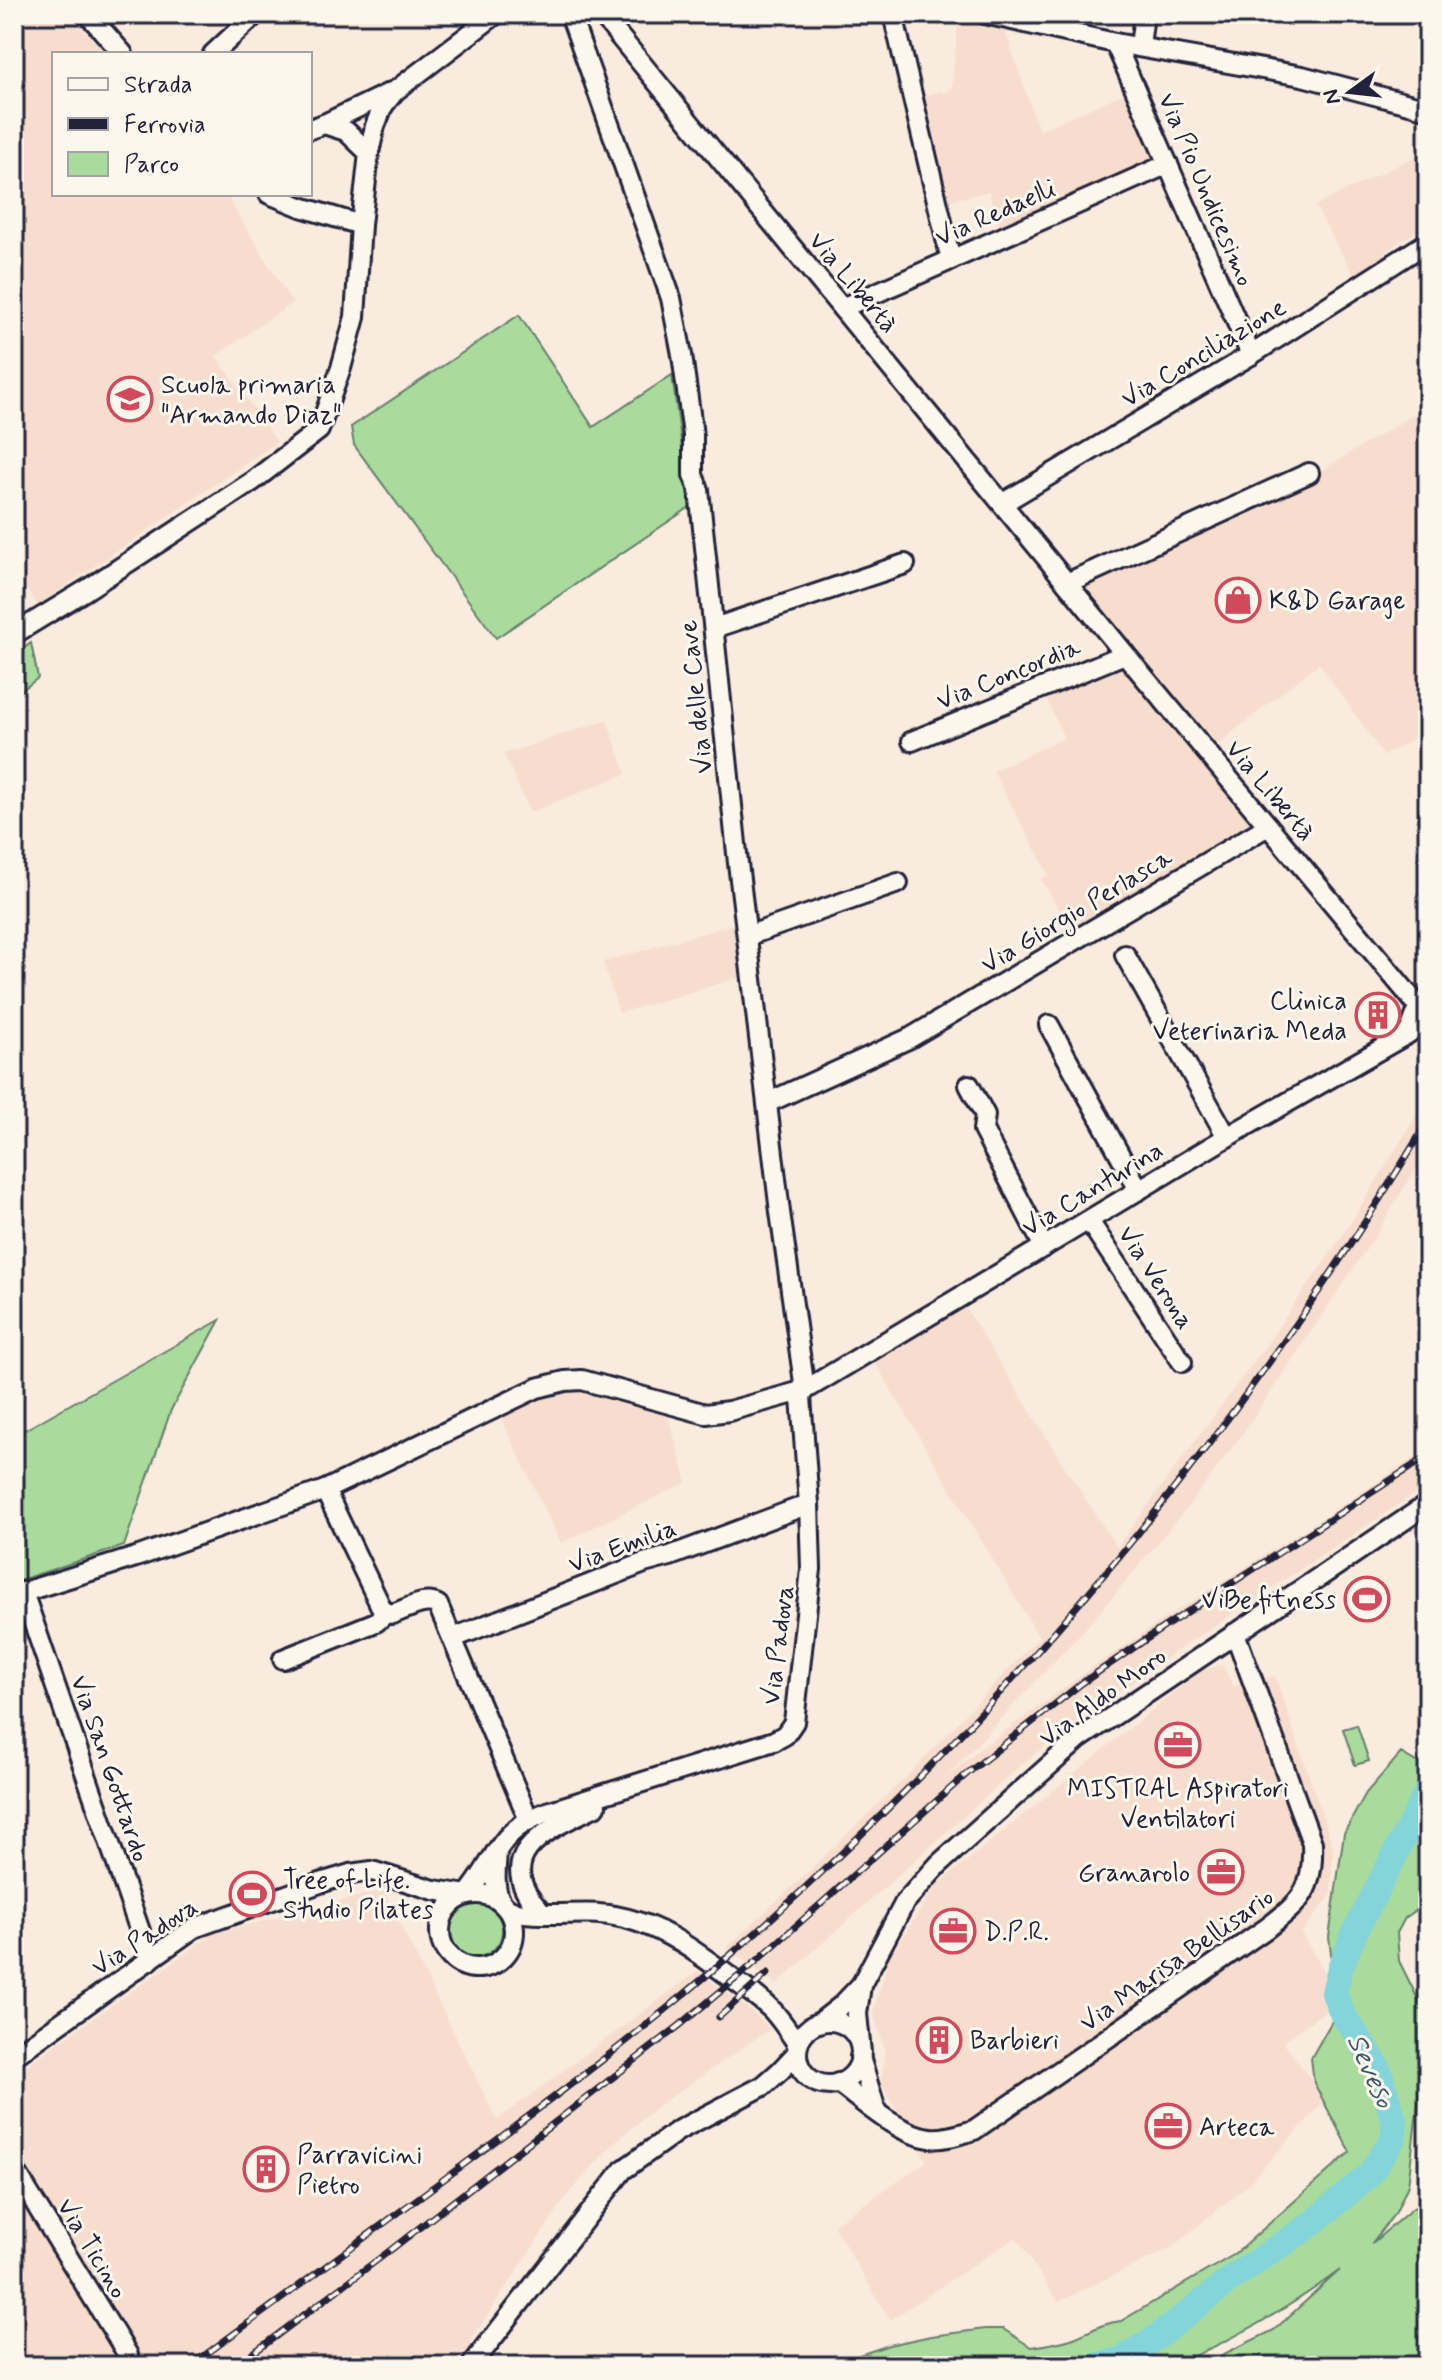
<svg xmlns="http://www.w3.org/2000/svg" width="1442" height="2380" font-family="Mynerve,sans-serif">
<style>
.built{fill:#f7ddcd}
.green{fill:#a9db9c;stroke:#667e6c;stroke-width:2}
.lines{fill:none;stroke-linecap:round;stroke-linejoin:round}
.river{stroke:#83d4db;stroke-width:26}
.minor-casing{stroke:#22223b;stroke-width:24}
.minor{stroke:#fbf7ec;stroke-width:18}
.rail-casing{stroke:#22223b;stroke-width:7}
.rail{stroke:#fbf7ec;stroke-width:4;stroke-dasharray:12;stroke-linecap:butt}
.labels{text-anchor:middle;stroke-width:6;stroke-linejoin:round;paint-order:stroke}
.street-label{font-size:26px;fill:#22223b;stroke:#fbf7ec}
.poi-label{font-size:26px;fill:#22223b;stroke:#fbf7ec;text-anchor:start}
.water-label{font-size:28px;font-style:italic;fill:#3f576b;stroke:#fbf7ec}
</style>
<rect width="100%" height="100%" fill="#f9ebde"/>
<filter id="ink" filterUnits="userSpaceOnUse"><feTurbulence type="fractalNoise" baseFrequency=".0125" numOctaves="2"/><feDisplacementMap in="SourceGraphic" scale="16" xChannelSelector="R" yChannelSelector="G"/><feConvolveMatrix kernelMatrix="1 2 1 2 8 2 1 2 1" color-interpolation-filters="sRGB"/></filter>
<g filter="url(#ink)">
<g class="built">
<path d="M14,14h55l37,40h-52v140h180l-5,6 63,103 -76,53 61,86 -239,163 -24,-34z"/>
<path d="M972,21l32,7 35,103 86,-38 31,68 -137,60 -4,-2 -12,5 -3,5 -11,-38 -45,11 -25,-105 22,-6 2,3 9,-6 6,-66 12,2z"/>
<path d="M1428,150v74l-44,28 1,6 -30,19 -40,-71z"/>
<path d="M1428,406v324l-44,26 -65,-93 -110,88 -139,-168 244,-108z"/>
<path d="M1124,658l140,168 -189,110 -34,-57 8,-4 -56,-104 71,-33 -21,-47z"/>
<path d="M607,720l19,54 -96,38 -26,-58z"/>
<path d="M748,920l7,53 -136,40 -16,-51z"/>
<path d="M1428,1097v51l-53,88 -131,196 -51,68 -98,118 -151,161 36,-30 102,-74 79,-54 151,-96 116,-76v36l-250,165 -105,74 -53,42 -243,218 -51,-36 81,-75 106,-103 126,-133 -169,-283 91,-53 107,171 49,75 144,-195 84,-120z"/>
<path d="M565,1382l100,23 22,77 -126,61 -64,-133z"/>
<path d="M1222,1665l11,21 42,-10 58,170 -2,49 -30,38 25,41 2,35 -45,33 31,41 9,20 -79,85 -73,60 -113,54 -42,-65 -126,83 -57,-95 94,-64 -46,-77 4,-34 -12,-37 16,-55 47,-72 264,-215z"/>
<path d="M383,1890l114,230 201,-149 51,38 21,20 -108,74 -46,38 -48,53 -97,146 3,10 -13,16h-447v-292l199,-140z"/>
</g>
<g class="green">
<path d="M519,315l74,112 79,-52 18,132 -194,131 -142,-193 -3,-18z"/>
<path d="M31,643l7,35 -24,18v-41z"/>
<path d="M220,1320l-49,90 -47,136 -110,36v-146z"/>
<path d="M1357,1725l12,36 -14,4 -12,-36z"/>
<path d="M1401,1753l15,9 12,-3v143l-23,16 -8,15 2,28 29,58v41l-8,27 -12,98 -12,27 -25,32 42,-36 15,-6v164h-229l75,-36 66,-60c-52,39 -108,71 -169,96h-344l62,-21 42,-9 54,-7h18l28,18c14,-2 27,-4 40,-8 19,-7 30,-16 50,-18l114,-67 115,-102 -36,-69 -3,-25 21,-37 1,-51 -4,-33 15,-104 22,-40z"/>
<circle cx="475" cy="1930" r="27"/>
</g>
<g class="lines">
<path class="river" d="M1095,2366l26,-6 39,-25 75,-59 74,-50 60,-51 24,-36 2,-15 -15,-50 -6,-13 -31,-46 -9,-22 6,-25 13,-32 75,-146"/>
<g class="minor-casing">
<g id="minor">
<path d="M88,14l35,40"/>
<path d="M893,14l58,246"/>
<path d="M985,14l130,29 187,33 126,33"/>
<path d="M1115,43l136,312"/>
<path d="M1140,46l4,-32"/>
<path d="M213,54l43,-40"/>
<path d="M324,124l22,7 23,22"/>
<path d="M310,129l14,-5 67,-32"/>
<path d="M269,194l32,13 60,18"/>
<path d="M842,308l326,-144"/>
<path d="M1003,503l248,-148 177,-113"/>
<path d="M1067,583l242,-110"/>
<path d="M714,628l191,-64"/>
<path d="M14,634l72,-44 167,-109 66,-51 22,-62 14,-51 6,-92 8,-72 6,-27 8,-20 12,-15 101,-77"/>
<path d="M912,741l213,-87"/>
<path d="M747,936l151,-53"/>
<path d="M1125,955l102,182"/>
<path d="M1049,1025l90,165"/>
<path d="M969,1085l16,30 -2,15 61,117"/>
<path d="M767,1103l143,-65 358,-212"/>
<path d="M1089,1221l93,141"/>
<path d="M325,1490l58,121 9,3c14,-4 32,-17 46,-9l91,215"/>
<path d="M23,1592l127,368"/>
<path d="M14,1595l125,-39 186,-66 212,-102 28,-7 17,-1 124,34 23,-3 76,-21 422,-253 182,-104 10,-26 -294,-353 -524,-640"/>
<path d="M453,1638l191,-75 26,-7 139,-52"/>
<path d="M283,1659l93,-37 10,-9"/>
<path d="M497,1852c-1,17 -6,45 11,57 15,9 72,3 91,5 54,4 94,35 135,66 13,10 28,19 39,31 9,10 17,22 25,34"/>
<circle cx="477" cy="1931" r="37"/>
<path d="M541,1912c-53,-58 6,-82 55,-106"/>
<circle cx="829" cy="2053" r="32"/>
<path d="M819,2023l23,-18 19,-20 44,-83 34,-38 140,-125 349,-235"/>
<path d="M860,2043l-3,-29 4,-29"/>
<path d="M14,2056l180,-128 126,-45 30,-9 22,-3 62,19 33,5c31,-37 29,-64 80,-83l227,-71 11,-6 9,-13 17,-153 -2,-65 -8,-107 4,-7 -25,-178 -42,-349 -39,-373 -6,-15v-40l-11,-80 -11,-57 -101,-284"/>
<path d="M860,2057l16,53"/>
<path d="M838,2083c26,19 59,51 92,55 14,2 30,-4 44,-8l293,-202c35,-27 47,-39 45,-85l-77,-210"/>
<path d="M14,2169l114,186"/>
<path d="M471,2366l152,-196 56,-40 84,-44 17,-15 17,-18"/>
</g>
</g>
<use href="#minor" class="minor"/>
<g class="rail-casing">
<g id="rail">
<path d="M719,2017l49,-44"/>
<path d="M190,2366c89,-65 177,-130 265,-195 96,-71 191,-142 280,-220 273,-240 506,-519 693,-830"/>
<path d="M236,2366l152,-114 291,-226 72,-60 218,-194 113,-89 82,-56 264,-171"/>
</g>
</g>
<use href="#rail" class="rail"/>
</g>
</g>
<defs>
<g id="school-ring" transform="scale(2.3)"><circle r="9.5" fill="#fbf7ec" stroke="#d1495b" stroke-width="1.5"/><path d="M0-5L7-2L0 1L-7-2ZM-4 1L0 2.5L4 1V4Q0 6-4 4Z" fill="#d1495b"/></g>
<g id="shop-ring" transform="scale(2.3)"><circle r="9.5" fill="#fbf7ec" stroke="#d1495b" stroke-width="1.5"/><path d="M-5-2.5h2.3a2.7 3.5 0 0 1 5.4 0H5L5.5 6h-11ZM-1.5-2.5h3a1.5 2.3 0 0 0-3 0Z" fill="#d1495b"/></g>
<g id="building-ring" transform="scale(2.3)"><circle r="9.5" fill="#fbf7ec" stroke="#d1495b" stroke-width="1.5"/><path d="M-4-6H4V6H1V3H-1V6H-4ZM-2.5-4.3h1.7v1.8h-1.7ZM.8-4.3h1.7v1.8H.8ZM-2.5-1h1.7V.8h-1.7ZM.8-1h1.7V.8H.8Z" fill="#d1495b"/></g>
<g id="stadium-ring" transform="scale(2.3)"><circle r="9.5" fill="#fbf7ec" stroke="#d1495b" stroke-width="1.5"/><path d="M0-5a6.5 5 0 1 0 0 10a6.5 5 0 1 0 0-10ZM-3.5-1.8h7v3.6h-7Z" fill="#d1495b"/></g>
<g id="office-ring" transform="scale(2.3)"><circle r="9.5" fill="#fbf7ec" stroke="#d1495b" stroke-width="1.5"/><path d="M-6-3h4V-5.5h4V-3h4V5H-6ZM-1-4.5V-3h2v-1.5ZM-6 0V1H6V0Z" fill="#d1495b"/></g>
</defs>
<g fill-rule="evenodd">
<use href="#school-ring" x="130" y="399"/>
<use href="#shop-ring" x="1238" y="600"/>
<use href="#building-ring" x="1378" y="1015"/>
<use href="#stadium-ring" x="1367" y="1599"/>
<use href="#office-ring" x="1178" y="1745"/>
<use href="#office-ring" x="1221" y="1872"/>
<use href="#stadium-ring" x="252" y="1894"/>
<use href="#office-ring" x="953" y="1931"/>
<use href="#building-ring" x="939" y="2040"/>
<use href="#office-ring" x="1168" y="2126"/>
<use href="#building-ring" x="266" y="2169"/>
</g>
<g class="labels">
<g class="street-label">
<text transform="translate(1207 189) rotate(67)" y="9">Via Pio Undicesimo</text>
<text transform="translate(995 212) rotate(-24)" y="9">Via Redaelli</text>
<text transform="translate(854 282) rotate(50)" y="9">Via Libertà</text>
<text transform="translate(1203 352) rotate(-31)" y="9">Via Conciliazione</text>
<text transform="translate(1008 673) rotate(-22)" y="9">Via Concordia</text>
<text transform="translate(695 697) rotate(-96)" y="9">Via delle Cave</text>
<text transform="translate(1271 790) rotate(50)" y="9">Via Libertà</text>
<text transform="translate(1076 910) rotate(-31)" y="9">Via Giorgio Perlasca</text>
<text transform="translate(1092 1188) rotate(-31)" y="9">Via Canturina</text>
<text transform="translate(1157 1277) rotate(57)" y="9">Via Verona</text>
<text transform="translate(622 1545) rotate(-20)" y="9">Via Emilia</text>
<text transform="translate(777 1645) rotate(-83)" y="9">Via Padova</text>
<text transform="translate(1102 1696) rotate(-36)" y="9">Via Aldo Moro</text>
<text transform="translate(111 1768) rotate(71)" y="9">Via San Gottardo</text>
<text transform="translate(144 1936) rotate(-33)" y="9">Via Padova</text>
<text transform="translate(1176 1959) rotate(-35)" y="9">Via Marisa Bellisario</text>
<text transform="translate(93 2248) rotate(59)" y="9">Via Ticino</text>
</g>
<g class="poi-label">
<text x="161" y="393">Scuola primaria<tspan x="161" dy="30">"Armando Diaz"</tspan></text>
<text x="1269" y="609">K&amp;D Garage</text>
<text x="1347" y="1009" text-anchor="end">Clinica<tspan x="1347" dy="30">Veterinaria Meda</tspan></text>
<text x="1336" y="1608" text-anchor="end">ViBe fitness</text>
<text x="1178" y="1797" text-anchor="middle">MISTRAL Aspiratori<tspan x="1178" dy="30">Ventilatori</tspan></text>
<text x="1190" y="1881" text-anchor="end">Granarolo</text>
<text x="283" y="1888">Tree of Life.<tspan x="283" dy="30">Studio Pilates</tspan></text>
<text x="984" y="1940">D.P.R.</text>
<text x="970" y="2049">Barbieri</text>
<text x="1199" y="2135">Arteca</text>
<text x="297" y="2163">Parravicini<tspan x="297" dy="30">Pietro</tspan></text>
</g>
<g class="water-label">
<text transform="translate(1372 2070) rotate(66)" y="10">Seveso</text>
</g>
</g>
<rect width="1442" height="2380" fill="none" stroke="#fbf7ec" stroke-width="48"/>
<rect x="24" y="24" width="1394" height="2332" fill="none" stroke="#22223b" stroke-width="3" filter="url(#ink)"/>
<rect x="52" y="52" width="260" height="144" fill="#fbf7ec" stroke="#a4a2a5" stroke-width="2"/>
<rect x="68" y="78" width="40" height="12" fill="#fbf7ec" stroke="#a4a2a5" stroke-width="2"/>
<text x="124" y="92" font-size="24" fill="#22223b">Strada</text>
<rect x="68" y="118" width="40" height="12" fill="#22223b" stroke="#a4a2a5" stroke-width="2"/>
<text x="124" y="132" font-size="24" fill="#22223b">Ferrovia</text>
<rect x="68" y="152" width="40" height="24" fill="#a9db9c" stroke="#a4a2a5" stroke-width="2"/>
<text x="124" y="172" font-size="24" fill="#22223b">Parco</text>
<g transform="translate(1350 92) rotate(255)" stroke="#fbf7ec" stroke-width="6" paint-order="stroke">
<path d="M0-6L14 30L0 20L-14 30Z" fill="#22223b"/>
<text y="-12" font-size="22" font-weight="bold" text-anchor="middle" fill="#22223b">N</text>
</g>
</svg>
